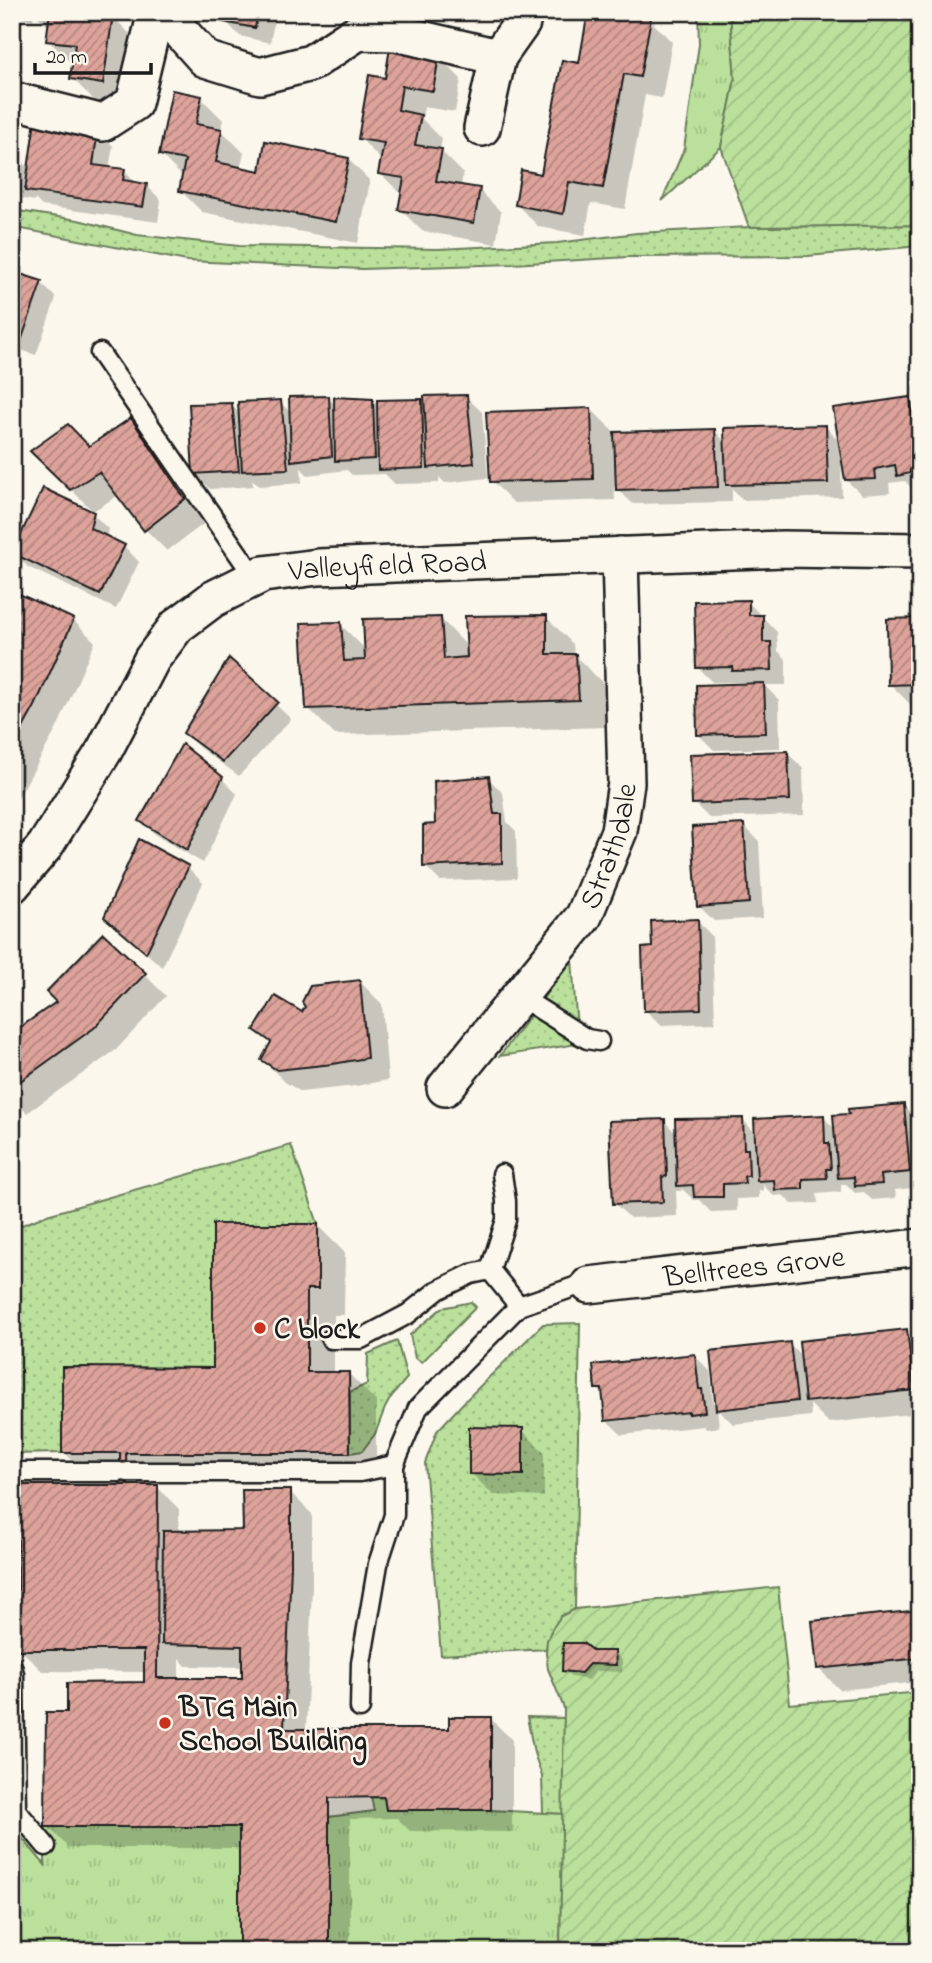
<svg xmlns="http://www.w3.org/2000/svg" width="932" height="1963" font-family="'Indie Flower',sans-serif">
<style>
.grass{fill:url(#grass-dots);stroke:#6b7e5c;stroke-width:2}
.park{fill:url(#park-tufts);stroke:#6b7e5c;stroke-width:2}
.garden{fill:url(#garden-furrows);stroke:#6b7e5c;stroke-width:2}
.shadow{fill:#0003;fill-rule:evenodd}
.building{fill:url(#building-hatch);stroke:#1c1c1c;stroke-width:2}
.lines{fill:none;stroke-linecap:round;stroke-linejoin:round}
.service-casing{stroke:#1c1c1c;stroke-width:23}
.minor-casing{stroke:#1c1c1c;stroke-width:40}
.service{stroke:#fbf7ec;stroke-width:18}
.minor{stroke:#fbf7ec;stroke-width:35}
.poi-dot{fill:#c8321e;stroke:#fbf7ec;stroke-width:2.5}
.labels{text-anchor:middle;stroke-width:5;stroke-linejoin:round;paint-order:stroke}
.street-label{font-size:30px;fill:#1c1c1c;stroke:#fbf7ec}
.poi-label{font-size:30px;font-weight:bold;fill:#1c1c1c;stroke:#fbf7ec;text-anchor:start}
</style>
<defs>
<pattern id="grass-dots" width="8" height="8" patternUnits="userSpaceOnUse" patternTransform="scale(1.75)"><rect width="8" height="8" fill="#bae09b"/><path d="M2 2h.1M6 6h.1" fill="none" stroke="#9fc085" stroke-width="1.8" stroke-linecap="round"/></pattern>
<pattern id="park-tufts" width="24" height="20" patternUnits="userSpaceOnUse" patternTransform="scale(1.75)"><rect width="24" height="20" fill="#bae09b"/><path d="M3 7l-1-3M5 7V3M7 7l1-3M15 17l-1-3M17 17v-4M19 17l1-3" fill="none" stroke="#9fc085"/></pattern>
<pattern id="garden-furrows" width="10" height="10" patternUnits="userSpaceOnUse" patternTransform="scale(1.75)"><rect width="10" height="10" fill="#bae09b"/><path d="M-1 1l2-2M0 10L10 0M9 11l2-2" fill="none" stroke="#9fc085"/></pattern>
<pattern id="building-hatch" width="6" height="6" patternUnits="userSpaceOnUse" patternTransform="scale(1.75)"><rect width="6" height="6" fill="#dda39b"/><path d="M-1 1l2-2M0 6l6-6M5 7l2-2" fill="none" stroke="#b2847e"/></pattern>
</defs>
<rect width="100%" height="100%" fill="#fbf7ec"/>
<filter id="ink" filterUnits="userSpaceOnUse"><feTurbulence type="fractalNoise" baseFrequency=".0143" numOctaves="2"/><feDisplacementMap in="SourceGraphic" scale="14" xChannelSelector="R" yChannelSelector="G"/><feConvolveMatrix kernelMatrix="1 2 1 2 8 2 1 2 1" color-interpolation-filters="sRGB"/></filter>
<g filter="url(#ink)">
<g class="grass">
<path d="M12,210l66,10 59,15 102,11 199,3 119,-6 80,-10 112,-6 171,-2v21l-112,10 -179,1 -117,7 -150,5 -175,-8 -175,-34z"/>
<path d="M572,959l6,85 -78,12z"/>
<path d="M291,1145l27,79h-105v144l-151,-1v86l-50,1v-225l35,-14z"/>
<path d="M471,1302l5,5 -54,55 -7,-4 -5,-23 32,-27z"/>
<path d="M580,1323l-5,286c-17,9 -27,21 -29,40l-105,6 -16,-192 12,-32 27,-29 79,-78z"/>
<path d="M397,1341l10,37 -16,19 -6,11 -10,26 -13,17 -12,2v-61l17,-8 1,-30z"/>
<path d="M527,1717l37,1 -1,96 -20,-1 -1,-37 -8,-23z"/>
</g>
<g class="park">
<path d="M698,12h32l5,67 -14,68 -59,54 22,-52 15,-105z"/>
<path d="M371,1797h13l3,13h104l72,4 -3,137h-231v-134l45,-6z"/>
<path d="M12,1826l33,39v-38h194v124h-227z"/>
</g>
<g class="garden">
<path d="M730,12h182l8,213 -171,2 -28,-80 14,-68z"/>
<path d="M778,1587l12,117 130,-12v259h-360l4,-243 -16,-39 -2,-16 1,-13 5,-11 9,-13 14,-7z"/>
</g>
<g class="shadow">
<path d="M12,12h100l-1,3 23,23 -9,67 -31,-5 -22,-22 2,-16h-4l-22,-22 1,-13 -15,-14 -1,7 -21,-4z"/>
<path d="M227,12h49l-6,31 -30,-7 -15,-15z"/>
<path d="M650,20l22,22 -10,56 -17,-3 -20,114 -34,-6 -6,32 -46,-8 -22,-22 26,-29 37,-111z"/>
<path d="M439,57l22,22 -6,33 -31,-5 -2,12 20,20 -2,11 23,23 -2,14 18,3 22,22 -5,32 -74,-13 -22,-22 3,-13 -23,-23 2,-12 -22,-23 27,-58z"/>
<path d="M201,98l22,22 -2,10 23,23 -4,16 21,4 87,-14 22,22 -12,62 -156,-31 -22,-22 3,-13 -22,-22z"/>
<path d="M97,130l16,16 -4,23 15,2 13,13 9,1 15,15 -3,22 -116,-16 -7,-7v2l-23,-4v-42l5,1 13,13z"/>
<path d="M12,283h29l15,15 -20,57 -24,-8z"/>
<path d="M466,397l16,15 6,66 -43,5 -6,-6v6l-44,1 -10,-10 -33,1 -5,-5 -39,5 -7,-7 1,15 -43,3 -7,-7 1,7 -43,3 -16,-15 37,-69 9,9 40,-12 11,11 37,-15 8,8 36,-6 7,7 42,-7 5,6z"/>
<path d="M909,399l11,11v79l-6,1 -9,-9 -16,2 1,10 -28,2 -16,-15 -3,-19h-2l1,36 -99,3 -11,-11v13l-99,2 -19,-18 1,14 -101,3 -22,-22 99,-72 22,22v3l102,-3 11,12 99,-17 15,16z"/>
<path d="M130,420l22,22 54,80 -39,29 -22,-22 -26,-34 -26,16 -39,-38z"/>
<path d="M93,514l15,15 -2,9 18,8 15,16 -23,47 -88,-42 -15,-15z"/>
<path d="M748,602l29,30 1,19 8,8v26h-22l15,15 1,48 -66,2 -15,-15 50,-50v-3h-37l-15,-15z"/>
<path d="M12,613l61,7 22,22 -38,86 -45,81z"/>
<path d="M546,617l27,27 1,11 29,28 3,44 -271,8 -27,-27 32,-84 26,26 75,-31 27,28z"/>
<path d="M920,620v86h-8l-22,-22z"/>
<path d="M229,660l62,59 -52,57 -39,-28 -15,-15z"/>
<path d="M787,753l16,15 1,47 -95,3 -15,-15z"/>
<path d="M488,778l15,15 4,29 9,9 1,47 -77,3 -15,-15 12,-41z"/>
<path d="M222,779l15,15 -34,69 -46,-27 -16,-15z"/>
<path d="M744,826l15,15 4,77 -49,3 -15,-15z"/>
<path d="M188,868l15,15 -41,84 -56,-50z"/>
<path d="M697,921l15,15 3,87 -54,2 -16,-15 9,-61z"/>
<path d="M144,974l22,22 -50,54 -89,63 -15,-15v-63z"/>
<path d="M360,982l22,22 6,76 -32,6 -55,6 -16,-10 -22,-22 9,-15 -15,-15 45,-15z"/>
<path d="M904,1106l13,13 3,-11v79l-25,3 1,8 -24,2 -8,-8 -9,1 -9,-9h-5v8l-24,2 1,9 -26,1 -9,-9 -9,1 -11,-11v6h-4v7l-22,1v12l-26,1 -12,-12h-5l-13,-12 1,3h-6l1,25 -47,2 -16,-15 50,-82 13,13 65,-15 14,15 67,-17 13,13z"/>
<path d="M317,1225l28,28 -1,62h-10v59h15l27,27v79l-223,-1v8h4l22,22v23l66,-1 45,-39 22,22v74l-6,142 145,1 39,-13 22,22v92l-102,-1 -13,-13 -47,1v132h-109v-103h-172l-22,-22 22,-112 77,-30v-12l-104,-1 -22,-22 102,-162v-7h-31l-27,-28 151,-83zM179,1658l7,8 58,1 -1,13h-64z"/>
<path d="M920,1329v84l-91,10 -19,-19 1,12 -78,8 -16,-16 2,19 -13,2 -2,-3 -82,9 -16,-15 -2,-25 -7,-7 98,-32 15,15 3,32 5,4 72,-63 12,13 104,-26 11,11z"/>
<path d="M522,1430l22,22v45l-51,-2 -22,-22z"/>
<path d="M920,1611v71l-80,8 -22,-22z"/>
<path d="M593,1653h22l7,7v12l-26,-1 -7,9 -17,-3 -8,-7z"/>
</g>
<g class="building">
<path d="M50,12h50l13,2 -10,70 -33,-5 5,-35 -29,-3z"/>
<path d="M225,12h33l-3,16 -32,-6z"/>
<path d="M588,12h32l31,6 -11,59 -16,-3 -21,114 -34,-6 -6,32 -48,-9 6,-35 20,4 21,-114 17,3z"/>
<path d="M390,48l49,8 -6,35 -31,-5 -4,24 23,5 -6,30 27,4 -6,32 44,7 -6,35 -76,-13 6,-32 -26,-4 6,-31 -26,-4 11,-64 16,3z"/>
<path d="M172,90l30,6 -6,28 26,5 -6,33 44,9 5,-30 84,17 -13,64 -157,-31 6,-31 -26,-5z"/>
<path d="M35,120l63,9 -5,36 32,4 -2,11 24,4 -4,23 -118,-16z"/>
<path d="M12,154l6,1 -5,25h-1z"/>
<path d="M14,272l28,9 -21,60 -9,-3v-61z"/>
<path d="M467,395l7,68 -46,5 -4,-72z"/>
<path d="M329,396l3,60 -41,5 -2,-64z"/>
<path d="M334,397l39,2 2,60 -40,2z"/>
<path d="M910,397l6,39h4v33l-10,1v3l-13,3 -2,-11 -20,4 1,10 -31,1 -12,-72z"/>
<path d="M422,399l2,69 -46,2 -1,-70z"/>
<path d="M281,400l7,69 -46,2 -4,-69z"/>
<path d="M232,403l7,68 -46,3 -4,-70z"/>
<path d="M591,408l2,71 -103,3 -4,-70z"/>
<path d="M131,418l54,81 -41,32 -45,-59 -29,18 -40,-39 38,-27 21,22z"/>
<path d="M826,425l2,58 -102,2 -2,-57z"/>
<path d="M715,429l3,58 -102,3 -2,-58z"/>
<path d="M43,488l51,24 -4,16 35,17 -25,50 -88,-42z"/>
<path d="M19,594l55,25 -39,87 -23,42v-140z"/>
<path d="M749,600v15h14v27h8l1,28 -40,1 1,-4 -37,1 -2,-67z"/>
<path d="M547,615v39h29l3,46 -273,9 -5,-86 40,-1 3,39 21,-1 -2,-41 78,-2 3,42 23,-2 -2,-41z"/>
<path d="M920,618v66l-32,1 -1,-66z"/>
<path d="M229,658l49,44 -55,60 -40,-29z"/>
<path d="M764,683l2,50 -69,2 -1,-50z"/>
<path d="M182,744l41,33 -36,73 -48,-29z"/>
<path d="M788,751l2,49 -98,4 -2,-50z"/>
<path d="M489,776l5,38h8v49l-79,4v-42l12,-1 -1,-43z"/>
<path d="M744,824l5,79 -52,4 -5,-80z"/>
<path d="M139,839l50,27 -43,87 -42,-36z"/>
<path d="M698,919l3,90 -57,2 -2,-63 10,-1 -1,-26z"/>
<path d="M103,933l43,40 -52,55 -82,59v-54l44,-31 -10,-10z"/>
<path d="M360,980l7,78 -34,6 -56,6 -16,-10 10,-18 -17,-12 21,-34 27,16 3,-5 -3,-5 8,-16z"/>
<path d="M904,1104l6,68 -29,3 1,9 -27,2 -1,-9 -16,1 -5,-63 16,-1 -1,-5z"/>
<path d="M920,1106v63h-1l-5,-62z"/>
<path d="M824,1115l1,28h4l2,26h-5l1,9 -24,1v10l-28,1 -1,-10 -17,1 -3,-62z"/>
<path d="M743,1118l1,31h4l1,27h-5l1,7 -22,1v13h-29l-1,-12 -16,1 -2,-67z"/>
<path d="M665,1119l2,57 -5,1 1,25 -50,2 -4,-83z"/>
<path d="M213,1224h105v65h-11v83h42l1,81h-224l1,32 -7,1v-33h-58v-86l151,1z"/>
<path d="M914,1328h6v53z"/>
<path d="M907,1329l7,61 -109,12 -6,-61z"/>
<path d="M790,1342l7,59 -81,9 -6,-59z"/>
<path d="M695,1354l4,35h3l3,23 -16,2v-2l-84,9 -3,-32h-7l-2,-24z"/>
<path d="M469,1427l54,1v47l-54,-1z"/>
<path d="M18,1485h140l-1,193h85v-32l-80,-2 1,-113 80,-1 -1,-40h49v75l-7,164h165v-12h42v93h-105l-2,-13 -55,1v153h-90v-124h-194l1,-115h21v-29l77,-1v-32h-126z"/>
<path d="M920,1610v48l-103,11 -5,-48z"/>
<path d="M563,1643h20l10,8h22l1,14 -27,-1 -8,9 -19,-2z"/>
</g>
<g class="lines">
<g class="service-casing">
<g id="service">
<path d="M100,353l155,225"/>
<path d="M519,996l68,43 12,2"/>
<path d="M490,1270l16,-50v-19l-4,-27"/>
<path d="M331,1339h30l47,-25 30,-24 33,-16 19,-4 29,36"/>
<path d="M12,1472h108"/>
<path d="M127,1472h233l34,-7"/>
<path d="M12,1666l2,8 2,136 30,36"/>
<path d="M360,1708l1,-45 17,-99 16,-49v-50l24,-57 101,-102 61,-21h9"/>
</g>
</g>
<g class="minor-casing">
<g id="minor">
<path d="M163,12l42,47 55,17 51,-13 47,-31 38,1 102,24 -16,71"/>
<path d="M498,57l24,-34 2,-11"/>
<path d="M12,100l91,23 31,-20 22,-91"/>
<path id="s1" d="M12,885l33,-39 59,-95 48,-92 25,-33 36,-27 50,-25 55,-7 465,-18 137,2"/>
<path id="s2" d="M445,1088l139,-172 35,-85 7,-48 -6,-228"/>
<path id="s3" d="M589,1285l331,-38"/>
</g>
</g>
<use href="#service" class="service"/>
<use href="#minor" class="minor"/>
</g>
</g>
<g class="poi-dot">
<circle cx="260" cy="1328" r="7"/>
<circle cx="165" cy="1723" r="7"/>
</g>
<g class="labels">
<g class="street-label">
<text dy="10" stroke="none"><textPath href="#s1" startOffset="534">Valleyfield Road</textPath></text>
<text dy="10" stroke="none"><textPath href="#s2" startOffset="296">Strathdale</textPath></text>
<text dy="10" stroke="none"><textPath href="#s3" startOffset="166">Belltrees Grove</textPath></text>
</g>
<g class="poi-label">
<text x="274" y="1338">C block</text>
<text x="179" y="1716">BTG Main<tspan x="179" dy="34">School Building</tspan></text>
</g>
</g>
<rect width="932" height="1963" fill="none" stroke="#fbf7ec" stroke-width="42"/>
<rect x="21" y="21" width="890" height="1921" fill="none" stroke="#1c1c1c" stroke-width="2.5" filter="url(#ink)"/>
<path d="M35 63v10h116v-10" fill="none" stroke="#1c1c1c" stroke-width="3.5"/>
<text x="46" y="63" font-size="21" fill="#1c1c1c" stroke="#fbf7ec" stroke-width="5" paint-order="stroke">20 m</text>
</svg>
